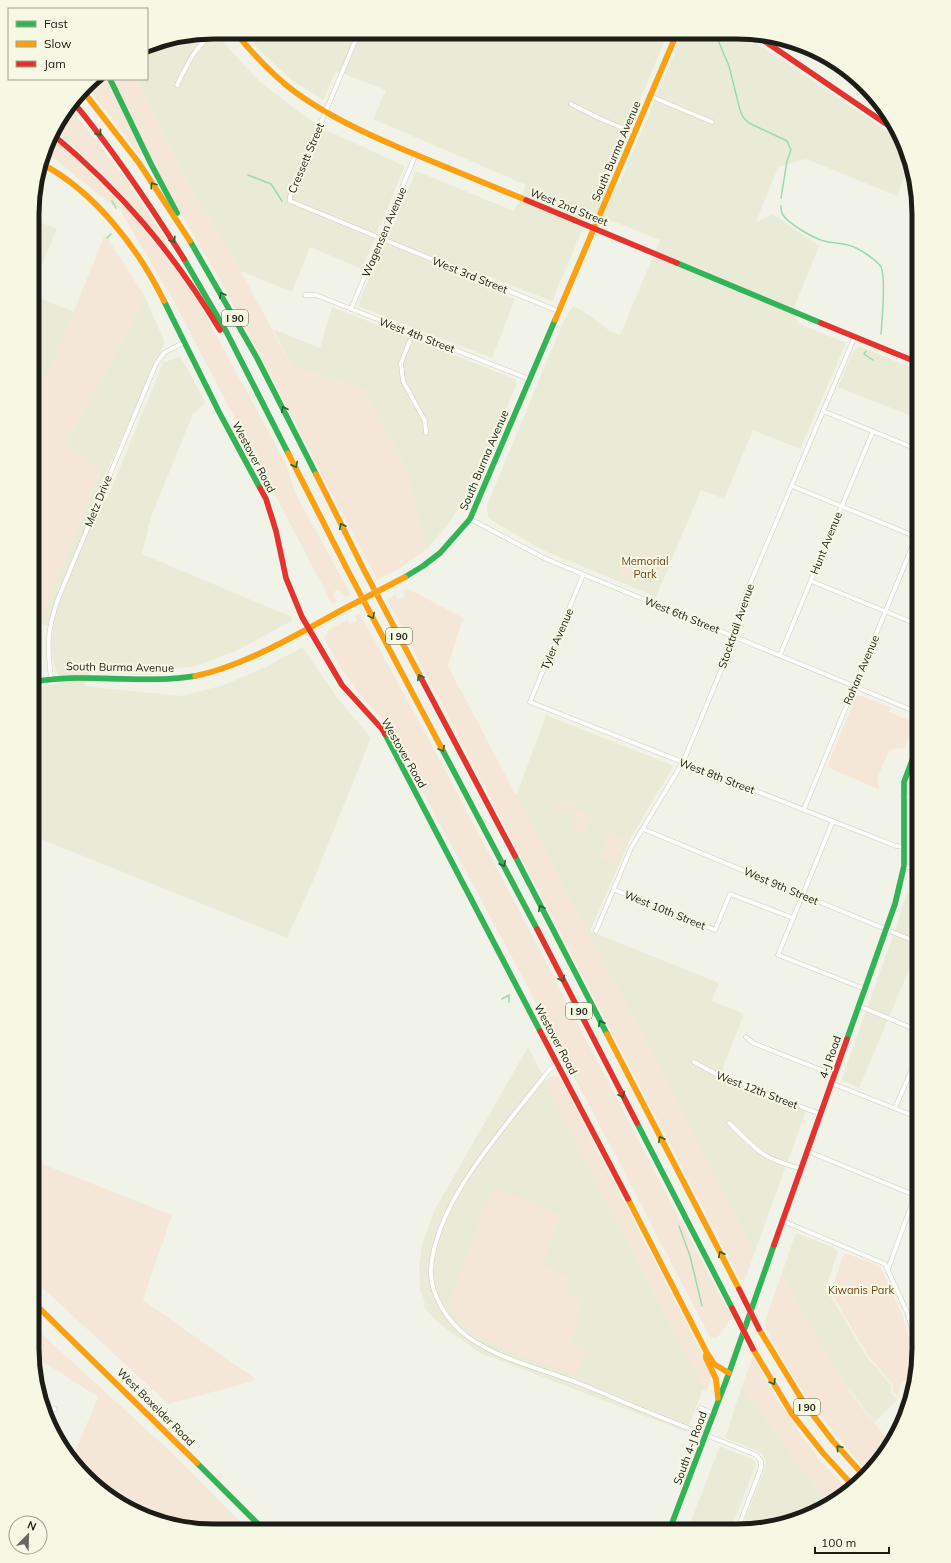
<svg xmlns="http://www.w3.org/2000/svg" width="951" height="1563" font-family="Mulish,sans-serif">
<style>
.built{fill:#eaebd7}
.green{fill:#f5e7d8}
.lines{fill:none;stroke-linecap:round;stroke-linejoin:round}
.stream{stroke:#9adab3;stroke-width:1.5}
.street-casing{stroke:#cccdc4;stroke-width:5}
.fast-casing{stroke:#cccdc4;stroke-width:6}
.slow-casing{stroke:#cccdc4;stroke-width:6}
.jam-casing{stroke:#cccdc4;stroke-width:6}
.street{stroke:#fdfdfc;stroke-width:4}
.fast{stroke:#30b455;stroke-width:5.5}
.slow{stroke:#ff9f0a;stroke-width:5.5}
.jam{stroke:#e5322d;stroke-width:5.5}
.slow-bridge-casing{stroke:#cccdc4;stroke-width:6;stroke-linecap:butt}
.jam-bridge-casing{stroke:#cccdc4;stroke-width:6;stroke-linecap:butt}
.slow-bridge{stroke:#ff9f0a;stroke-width:5.5}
.jam-bridge{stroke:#e5322d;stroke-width:5.5}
.oneway{stroke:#256132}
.labels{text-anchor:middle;stroke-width:4;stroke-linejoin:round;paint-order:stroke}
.shield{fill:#f6f8e3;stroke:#5d5f54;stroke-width:1}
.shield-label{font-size:10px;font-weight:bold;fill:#1c1d16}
.street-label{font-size:11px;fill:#1c1d16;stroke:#f6f8e3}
.park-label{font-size:11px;fill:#724315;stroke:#f6f8e3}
.rim{fill:none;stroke:#1c1d16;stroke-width:5}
</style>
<rect width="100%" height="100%" fill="#f2f3e8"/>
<g class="built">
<path d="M214,32h3l6,10 34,37 46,36 25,16 77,35 -43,103 -52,-22 -18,45 -51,-21 -47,-78 -58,-114h11v-34z"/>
<path d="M245,32l423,1 -62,147 13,5 64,-152 60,1 162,109 4,21 -12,32 -91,-37 -28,8 -22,55 17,-8 46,32 -24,59 2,18 49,20 -46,106 -47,-19 -29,69 -23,-9 -45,107 -113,-47 -13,-7 -42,-25 -1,-13 77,-185 9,-14 10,5 27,20 10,4 40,-95 -70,-28 -38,89 -64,-25 -4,11 31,12 -23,59 -132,-51 -2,-3 58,-133 98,40 12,-26 -153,-66 13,-29 -50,-19 -13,29 -31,-20 -9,-8 -24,-22z"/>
<path d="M33,219l24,10 -24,56z"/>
<path d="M33,295l41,17 -25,61 -16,-6z"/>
<path d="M145,297l20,46 -69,152 11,4 56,-136 17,-7 26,47 -13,11 -42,103 -9,37 150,63v4l-56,30 -39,15 -34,4 -23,-1 -47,-5 -9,22 97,10 43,-11 44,-19 34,-19 35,50 34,41 -57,141 -27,59 -254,-102v-148l28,-5 -8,-22 -2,-18 2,-15 -13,-5 60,-152 -34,-28 29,-51z"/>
<path d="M332,307l183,72 2,5 -26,61 -32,62 -13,20 -20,23 -19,-79 -43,-82 -72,-22 -19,-38 47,19z"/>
<path d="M859,346l60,25v48l-81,-32 15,-36h2z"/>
<path d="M546,715l126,50 1,2 -42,70 -41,94 129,52 -7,18 32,13 -25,64 87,33 -52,143 -103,-203 -135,-255z"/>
<path d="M907,892l12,5v49l-60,142 -17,-8 1,-5 53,-148z"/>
<path d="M528,1047l86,171 93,174 -4,-2 -17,42 -206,-79 -43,-31 -14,-16 2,-4 -5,-13 -1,-22 3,-23 13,-35z"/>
<path d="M796,1233l36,14 6,5 -13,38 5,5 36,61 25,29v8l7,6 -24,23 -32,-43 -32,-52 -28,-54z"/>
<path d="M742,1386l74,102 14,16 -23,13 -66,13 24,-62 1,-5 -3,-8 -4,-3 -34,-14z"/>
<path d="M720,1446l34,14 2,5 -26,66h-43z"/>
</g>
<g class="green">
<path d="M92,79h15l33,69 1,7 -5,-4 -25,-34 -25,-30z"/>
<path d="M113,79h23l58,114 47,78 51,96 72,22 43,82 19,79 -27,19 -22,11 -155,-297 -44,-74 -24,-44z"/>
<path d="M70,108c38,46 75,95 104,147 -38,-44 -74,-90 -121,-125z"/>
<path d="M50,136l36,30 38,38 51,63 25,38 86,159 10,30 55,101 -6,2 -1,-3 -6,-4 -5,2 4,10 -5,2 -159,-304 -55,-93 -5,-1 -68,-55z"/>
<path d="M105,234l40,63 -50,95 -29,51 34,28 -67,171v-275l16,6z"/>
<path d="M665,552l5,3 -11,15 -11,10 -15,-5 -13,2 -1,-17z"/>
<path d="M407,588l56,30 -15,48 203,385 103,203 -11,31 -356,-686 8,-4 3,5 7,-4 -2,-5z"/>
<path d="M360,614c129,231 246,469 372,703l-15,21 -4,-1 -2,2 -197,-378 -86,-159 -34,-66 -9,-13 -26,-30 -19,-26 -14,-25 -2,-4 4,-6 -2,-1 21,-11 3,5 7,-4 -2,-5z"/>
<path d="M857,694l34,14 -2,4 26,11 -11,25 -15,2 -12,29 3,11 -53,-23z"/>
<path d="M575,801l-3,10 -10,-2 -7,1v-7z"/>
<path d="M575,809l19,7v4c-8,1 -14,-2 -20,-7z"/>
<path d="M575,817l4,3 9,3c-1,8 -5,11 -13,9l-1,-8 -2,-4z"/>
<path d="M610,832l16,7 -10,25 -16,-6z"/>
<path d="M553,1076l5,1 5,6 149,290 -5,19 -93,-174 -70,-137z"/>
<path d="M32,1160l140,55 -29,85 114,80 -89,24 -136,-126z"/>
<path d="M493,1187l68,28 -19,49 25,14 -2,12 3,3 16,6 -9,21 4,2 -8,20 15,8 -10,26 -95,-37 -20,-16 -13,-18z"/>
<path d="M845,1254h3l31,12 3,4 22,49 10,39 4,7 -2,9 -16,10 -2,13 -5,-5 -1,-8 -25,-30 -35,-60h-2l13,-38z"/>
<path d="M782,1273c31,58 64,122 109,169l-9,18 -14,13c-29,-34 -58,-68 -81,-106 -9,-14 -16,-29 -23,-43z"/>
<path d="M32,1325l140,128 76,77 -58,-1 -46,-12 -41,-24 -32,-31 27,-65 -65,-42z"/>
<path d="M753,1356c19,37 41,70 66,103 7,9 26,25 29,34l-18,11 -14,-16 -74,-102z"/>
</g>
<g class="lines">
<g class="stream">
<path d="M715,33l14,33 11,44 3,7 6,6 38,18 4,9 -4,11 -6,37"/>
<path d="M248,175l23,9 11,17"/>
<path d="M112,201l4,7"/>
<path d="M781,206c0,3 0,6 2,9 6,9 30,23 41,26 8,2 16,2 24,4 9,2 28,14 33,22 5,10 1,55 0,67"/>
<path d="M107,238l4,-4"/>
<path d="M866,351l-2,3 9,6"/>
<path d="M502,999l7,-4v7"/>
<path d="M679,1226l11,30 12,50"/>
</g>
<g class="street-casing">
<g id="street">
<path d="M359,32l-69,164v5l268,110"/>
<path d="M177,85c11,-22 18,-39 38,-53"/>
<path d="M650,96l62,26"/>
<path d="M571,104l30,15 33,14"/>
<path d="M305,295h11l213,84"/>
<path d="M351,309l65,-155"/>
<path d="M413,333l-12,30 1,10 1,8 22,40 1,12"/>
<path d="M823,411l96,39"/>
<path d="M792,486l127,52"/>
<path d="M470,519l76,40 373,154"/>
<path d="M583,575l-53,127 366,144 8,1"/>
<path d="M811,581l108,44"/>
<path d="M780,655l93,-224"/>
<path d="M51,678c-4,-33 -4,-48 7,-79l98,-235 8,-11 20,-11"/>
<path d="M903,795l16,6"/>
<path d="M804,809l115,-279"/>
<path d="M833,821l-55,134 87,34"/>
<path d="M643,829l276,114"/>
<path d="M904,866l15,4"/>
<path d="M615,890l100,40 15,-36 63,24"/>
<path d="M596,931l35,-83 52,-86 49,-118 9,-39 114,-269"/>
<path d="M859,1006l60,25"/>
<path d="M746,1037l7,6 81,32"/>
<path d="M694,1062l22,12 104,40"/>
<path d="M558,1064l-9,6c-41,55 -112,127 -118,198 -2,26 17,54 37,69 32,23 74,32 110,46 24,9 46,20 70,29 36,15 72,28 108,43l5,6v7l-24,63"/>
<path d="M831,1083l88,35"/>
<path d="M895,1108l24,-55"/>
<path d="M729,1123c12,11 23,24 36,32 11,7 24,10 36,14"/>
<path d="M807,1151l112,46"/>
<path d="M783,1221l102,43 22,48 12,40"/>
<path d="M888,1269l27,-74"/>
<path d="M700,1408l13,5"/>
<path d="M44,1411l11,-2"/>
<path d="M654,1526l11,5"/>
</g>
</g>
<g class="fast-casing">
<g id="fast">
<path d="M110,79l41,85 26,49"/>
<path d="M190,241l67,117 59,116"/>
<path d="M184,259l43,74 61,120"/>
<path d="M677,263l144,60"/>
<path d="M164,301l55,111 41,76"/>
<path d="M405,577l18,-11 17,-13 30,-34 85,-199"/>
<path d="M33,682c55,-10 108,3 162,-6"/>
<path d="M385,734l155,297"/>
<path d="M442,749l95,180"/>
<path d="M515,856l92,178"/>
<path d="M847,1039l48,-135 9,-38v-84l15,-40"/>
<path d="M637,1123l95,185"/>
<path d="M197,1463l67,67"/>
<path d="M669,1531l60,-158 45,-128"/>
</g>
</g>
<g class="slow-casing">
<g id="slow">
<path d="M235,32c18,22 37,43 60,60 33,24 70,41 107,57 41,17 82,34 124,51"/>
<path d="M83,91l56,72 51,78"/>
<path d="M42,164c53,28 96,84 122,137"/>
<path d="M555,320l122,-287"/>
<path d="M288,453l59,116 95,180"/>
<path d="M316,474l48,96 57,108"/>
<path d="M195,676c46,-9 102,-41 143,-64"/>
<path d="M607,1034l132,255"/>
<path d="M628,1199l79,154 7,11 15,9"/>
<path d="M32,1301l165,162"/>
<path d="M759,1329l45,74 28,37 33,37"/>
<path d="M753,1349l39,65 31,39 31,34"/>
<path d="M706,1355v3l10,21 2,19"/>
</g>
</g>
<g class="jam-casing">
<g id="jam">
<path d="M754,34l144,98"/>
<path d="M74,103c41,49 76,102 110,156"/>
<path d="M51,133c70,58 122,119 169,197"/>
<path d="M526,200l151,63"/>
<path d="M821,323l98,40"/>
<path d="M260,488l6,11 10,32 10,47 16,39 40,68 40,44 3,5"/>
<path d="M421,678l94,178"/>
<path d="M537,929l100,194"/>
<path d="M540,1031l88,168"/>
<path d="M774,1245l73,-206"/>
</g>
</g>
<use href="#street" class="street"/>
<use href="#fast" class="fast"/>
<use href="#slow" class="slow"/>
<use href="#jam" class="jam"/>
<g class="slow-bridge-casing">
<path id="slow-bridge" d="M338,612l67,-35"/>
</g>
<g class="jam-bridge-casing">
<g id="jam-bridge">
<path d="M739,1289l20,40"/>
<path d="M732,1308l21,41"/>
</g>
</g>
<use href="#slow-bridge" class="slow-bridge"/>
<use href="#jam-bridge" class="jam-bridge"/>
</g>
<defs><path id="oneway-chevron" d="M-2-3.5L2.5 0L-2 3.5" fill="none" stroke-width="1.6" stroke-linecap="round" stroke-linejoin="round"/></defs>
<g class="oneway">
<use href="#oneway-chevron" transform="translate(99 133) rotate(51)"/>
<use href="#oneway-chevron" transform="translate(153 185) rotate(-124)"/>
<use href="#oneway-chevron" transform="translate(173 240) rotate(57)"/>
<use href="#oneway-chevron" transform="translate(222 295) rotate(-119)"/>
<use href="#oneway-chevron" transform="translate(284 409) rotate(-117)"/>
<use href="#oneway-chevron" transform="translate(295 465) rotate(63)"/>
<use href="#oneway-chevron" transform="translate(342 526) rotate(-117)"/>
<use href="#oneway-chevron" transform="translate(372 616) rotate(62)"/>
<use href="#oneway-chevron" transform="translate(420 677) rotate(-118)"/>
<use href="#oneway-chevron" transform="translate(442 749) rotate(62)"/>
<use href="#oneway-chevron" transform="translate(503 864) rotate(63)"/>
<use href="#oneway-chevron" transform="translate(541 908) rotate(-117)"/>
<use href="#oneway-chevron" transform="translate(562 979) rotate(63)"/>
<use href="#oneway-chevron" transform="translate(601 1023) rotate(-117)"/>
<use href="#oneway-chevron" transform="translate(622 1095) rotate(63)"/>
<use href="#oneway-chevron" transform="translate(661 1139) rotate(-117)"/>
<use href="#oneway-chevron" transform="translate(721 1254) rotate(-117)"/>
<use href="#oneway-chevron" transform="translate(773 1382) rotate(59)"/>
<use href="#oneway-chevron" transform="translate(839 1448) rotate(-131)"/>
</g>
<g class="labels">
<g class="shield">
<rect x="222" y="310" width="26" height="16" rx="3"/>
<rect x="386" y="628" width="26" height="16" rx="3"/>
<rect x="566" y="1003" width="26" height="16" rx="3"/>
<rect x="794" y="1399" width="26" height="16" rx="3"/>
</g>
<g class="shield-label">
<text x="235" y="322">I 90</text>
<text x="399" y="640">I 90</text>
<text x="579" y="1015">I 90</text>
<text x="807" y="1411">I 90</text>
</g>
<g class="street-label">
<text transform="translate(616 151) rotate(-67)" y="4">South Burma Avenue</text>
<text transform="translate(306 158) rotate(-67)" y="4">Cressett Street</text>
<text transform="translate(569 207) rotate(22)" y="4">West 2nd Street</text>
<text transform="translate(384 232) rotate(-67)" y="4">Wagensen Avenue</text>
<text transform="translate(470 275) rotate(22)" y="4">West 3rd Street</text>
<text transform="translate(417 335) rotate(21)" y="4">West 4th Street</text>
<text transform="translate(254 457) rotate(62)" y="4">Westover Road</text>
<text transform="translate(484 460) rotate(-67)" y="4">South Burma Avenue</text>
<text transform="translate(98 501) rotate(-68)" y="4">Metz Drive</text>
<text transform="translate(826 543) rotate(-68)" y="4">Hunt Avenue</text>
<text transform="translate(682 615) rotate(22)" y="4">West 6th Street</text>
<text transform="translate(736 626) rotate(-71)" y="4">Stocktrail Avenue</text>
<text transform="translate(557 639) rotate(-67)" y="4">Tyler Avenue</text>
<text transform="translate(120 667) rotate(1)" y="4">South Burma Avenue</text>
<text transform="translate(861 670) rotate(-67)" y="4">Rohan Avenue</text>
<text transform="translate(404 753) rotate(60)" y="4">Westover Road</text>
<text transform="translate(717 776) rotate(21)" y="4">West 8th Street</text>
<text transform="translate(781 886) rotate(23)" y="4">West 9th Street</text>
<text transform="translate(665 910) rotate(22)" y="4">West 10th Street</text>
<text transform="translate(556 1039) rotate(62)" y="4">Westover Road</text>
<text transform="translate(830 1057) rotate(-70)" y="4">4-J Road</text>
<text transform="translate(757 1090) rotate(21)" y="4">West 12th Street</text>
<text transform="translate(156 1407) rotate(45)" y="4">West Boxelder Road</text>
<text transform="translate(690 1448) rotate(-70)" y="4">South 4-J Road</text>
</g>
<g class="park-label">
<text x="645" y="565">Memorial<tspan x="645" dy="13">Park</tspan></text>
<text x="861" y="1294">Kiwanis Park</text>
</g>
</g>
<path d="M0 0H951V1563H0ZM214 39H737A175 175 0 0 1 912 214V1349A175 175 0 0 1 737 1524H214A175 175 0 0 1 39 1349V214A175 175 0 0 1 214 39Z" fill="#f6f8e3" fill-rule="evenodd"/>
<path class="rim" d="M214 39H737A175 175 0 0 1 912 214V1349A175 175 0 0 1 737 1524H214A175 175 0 0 1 39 1349V214A175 175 0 0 1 214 39Z"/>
<rect x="8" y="8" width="140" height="72" fill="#f6f8e3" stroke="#9fa091"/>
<rect x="16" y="21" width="20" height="6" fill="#30b455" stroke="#9fa091"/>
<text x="44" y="28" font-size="12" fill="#1c1d16">Fast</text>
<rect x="16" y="41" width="20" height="6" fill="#ff9f0a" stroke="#9fa091"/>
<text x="44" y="48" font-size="12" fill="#1c1d16">Slow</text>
<rect x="16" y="61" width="20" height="6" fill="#e5322d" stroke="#9fa091"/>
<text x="44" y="68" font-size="12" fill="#1c1d16">Jam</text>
<g transform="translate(28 1535) rotate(23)"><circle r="19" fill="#f6f8e3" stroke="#9fa091"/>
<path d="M0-3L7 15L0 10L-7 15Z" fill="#676860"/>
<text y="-6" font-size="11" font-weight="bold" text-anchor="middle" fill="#1c1d16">N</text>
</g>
<path d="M815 1547v6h74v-6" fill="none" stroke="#1c1d16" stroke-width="2"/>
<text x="821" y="1547" font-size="12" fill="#1c1d16" stroke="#f6f8e3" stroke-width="3" paint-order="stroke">100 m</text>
</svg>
